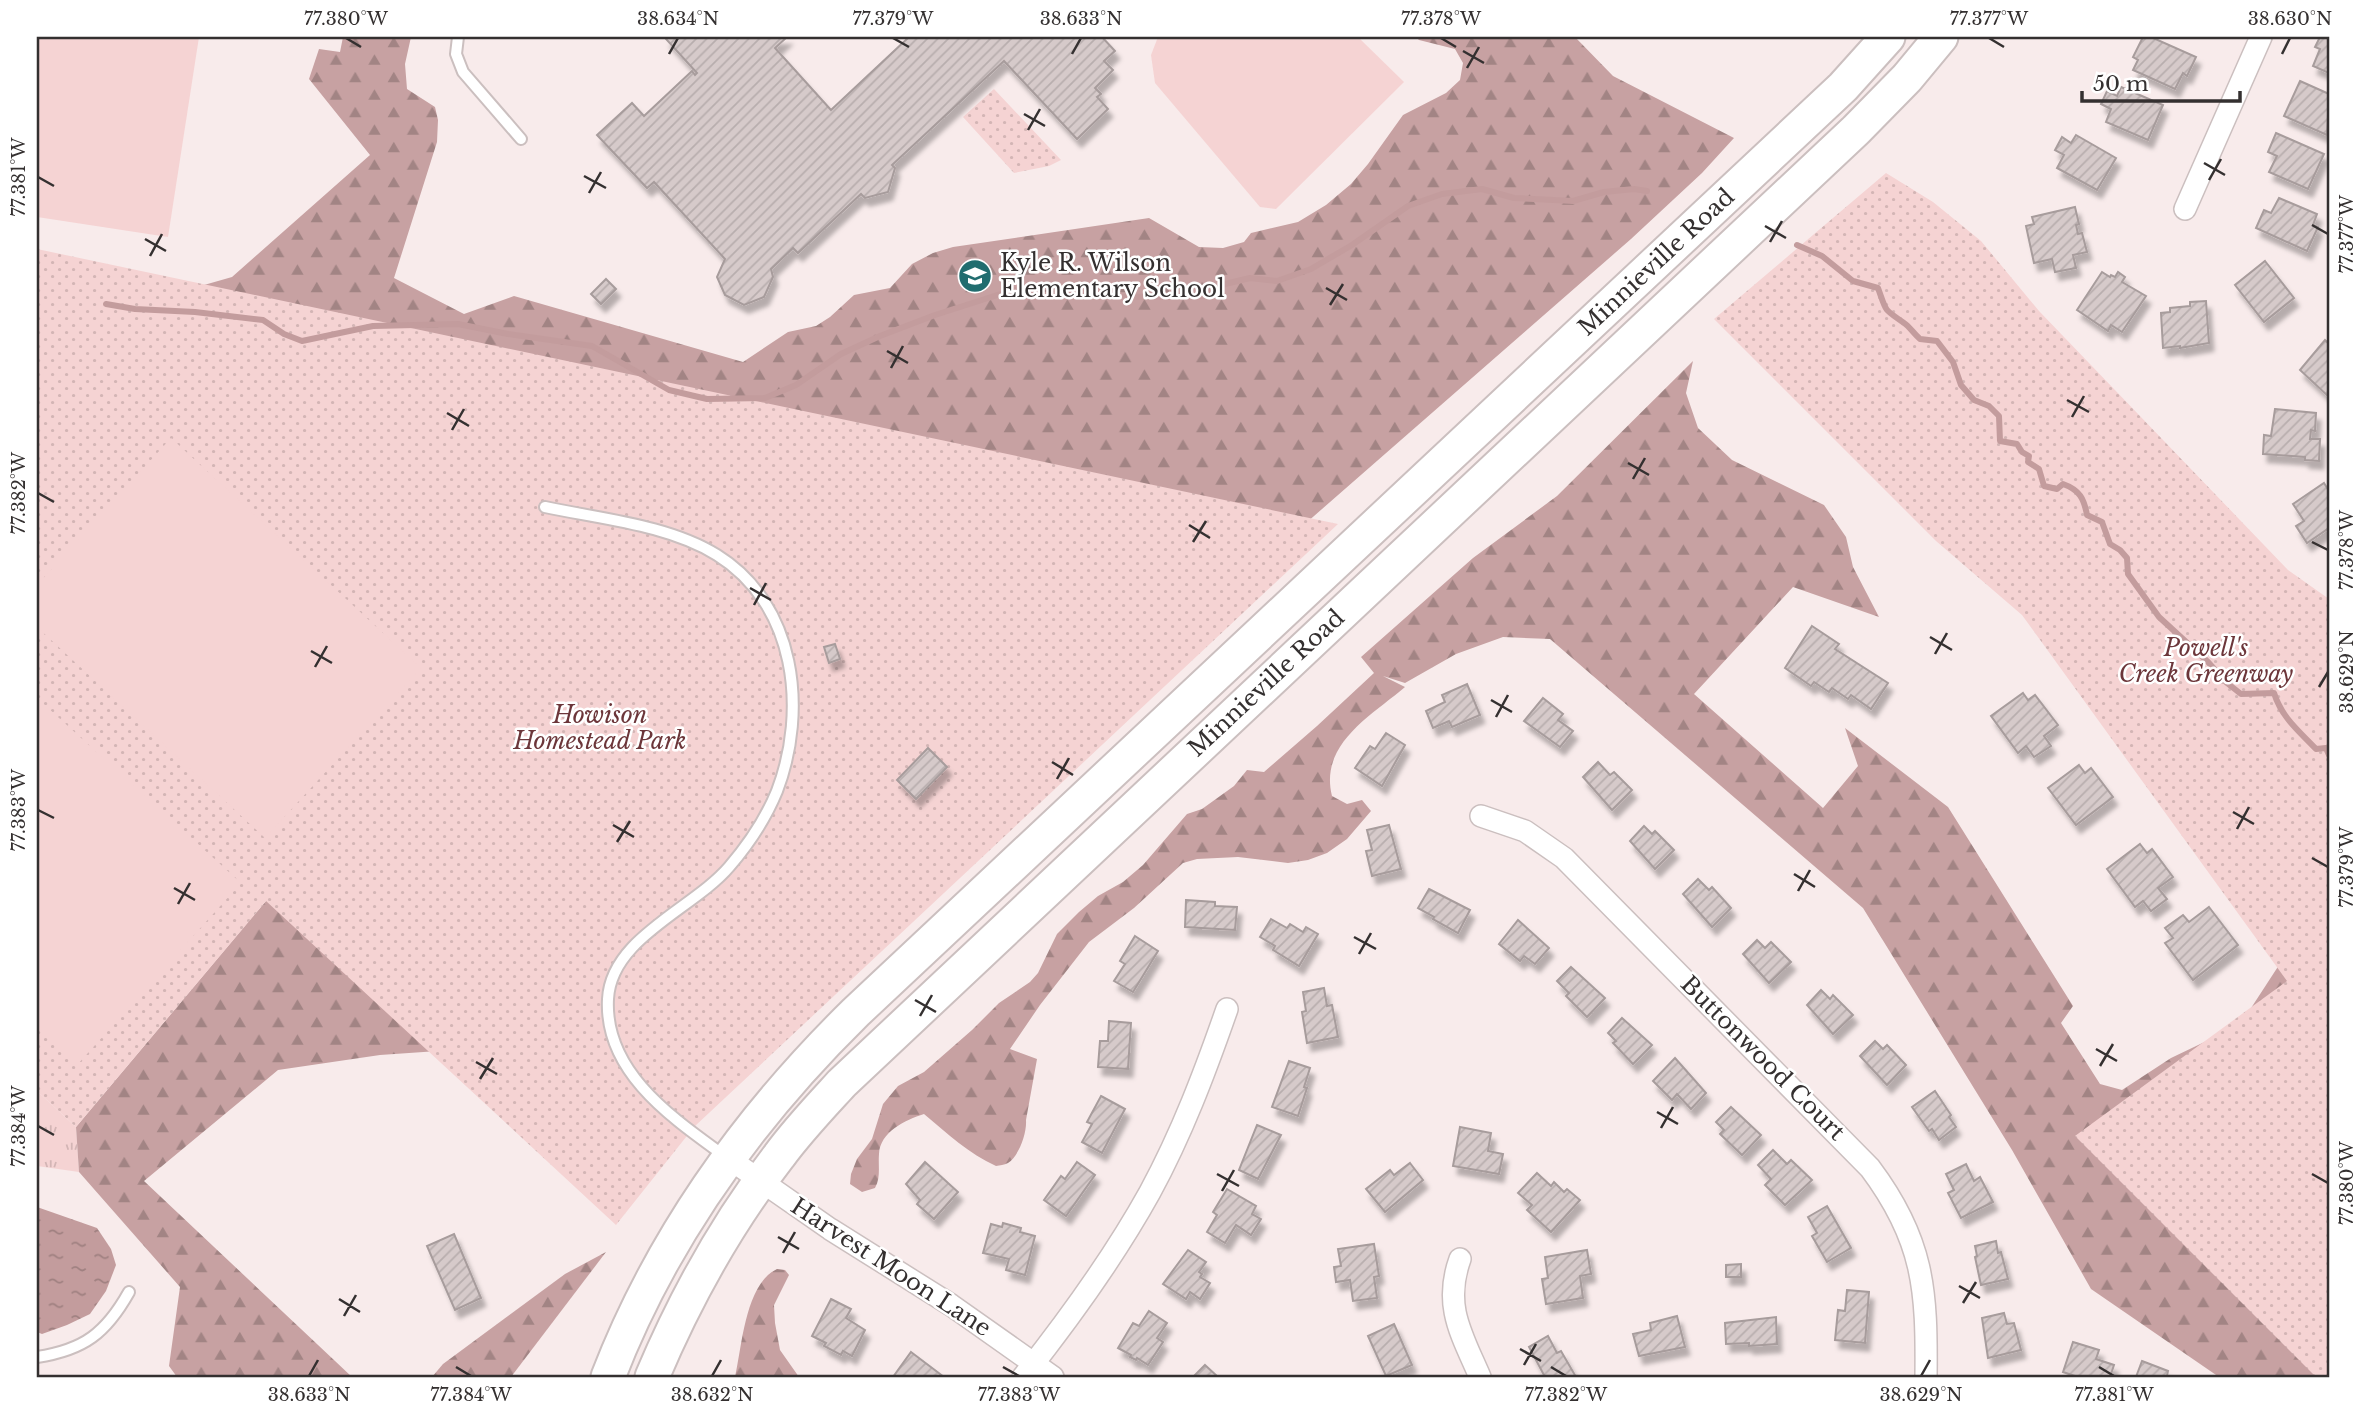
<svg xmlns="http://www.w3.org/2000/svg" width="2366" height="1414" font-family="'Libre Baskerville',serif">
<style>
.grass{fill:url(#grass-tufts)}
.forest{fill:url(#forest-firs)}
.park{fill:url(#park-dots)}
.pitch{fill:#f5d3d3}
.water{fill:url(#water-ripples)}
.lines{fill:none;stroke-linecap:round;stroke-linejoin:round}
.stream{stroke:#c39c9d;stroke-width:6}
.building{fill:url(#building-hatch);stroke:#a79c9c;stroke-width:2;filter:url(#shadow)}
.service-casing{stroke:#cbbfbf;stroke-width:14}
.minor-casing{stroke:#cbbfbf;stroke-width:24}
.primary-casing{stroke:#cbbfbf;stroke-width:37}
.service{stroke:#fff;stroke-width:10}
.minor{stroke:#fff;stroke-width:21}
.primary{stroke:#fff;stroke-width:33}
.ticks{fill:none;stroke:#343030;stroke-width:2.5}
.labels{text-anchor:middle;stroke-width:5;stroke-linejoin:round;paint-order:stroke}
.street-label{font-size:23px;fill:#343030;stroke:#fff}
.poi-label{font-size:23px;fill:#343030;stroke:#fff;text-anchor:start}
.park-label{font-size:23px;font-style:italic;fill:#6c363a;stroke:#fff}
.neatline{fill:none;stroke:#343030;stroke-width:2.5}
.ticks-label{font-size:18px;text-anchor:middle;fill:#343030}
</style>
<defs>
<pattern id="grass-tufts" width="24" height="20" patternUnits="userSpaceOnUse" patternTransform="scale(1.75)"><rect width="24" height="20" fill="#f5d3d3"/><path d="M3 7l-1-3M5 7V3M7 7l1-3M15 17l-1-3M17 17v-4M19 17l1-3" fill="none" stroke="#d3b5b5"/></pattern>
<pattern id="forest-firs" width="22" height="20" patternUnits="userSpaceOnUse" patternTransform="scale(1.75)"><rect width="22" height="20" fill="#c7a1a2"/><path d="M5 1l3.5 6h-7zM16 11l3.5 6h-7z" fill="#a28484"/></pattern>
<pattern id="park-dots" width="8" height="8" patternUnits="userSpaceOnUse" patternTransform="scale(1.75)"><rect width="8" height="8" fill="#f5d3d3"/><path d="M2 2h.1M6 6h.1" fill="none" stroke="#d3b5b5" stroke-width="1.8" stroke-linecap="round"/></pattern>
<pattern id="water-ripples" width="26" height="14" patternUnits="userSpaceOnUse" patternTransform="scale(1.75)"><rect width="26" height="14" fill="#c39c9d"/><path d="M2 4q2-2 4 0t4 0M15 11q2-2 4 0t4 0" fill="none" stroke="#9f8080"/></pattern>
<pattern id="building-hatch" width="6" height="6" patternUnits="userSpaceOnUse" patternTransform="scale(1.75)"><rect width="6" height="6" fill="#d6caca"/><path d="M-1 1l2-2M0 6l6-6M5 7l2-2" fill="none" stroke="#b8aeae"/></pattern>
<filter id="shadow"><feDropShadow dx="4.5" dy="8" stdDeviation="2" flood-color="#0004"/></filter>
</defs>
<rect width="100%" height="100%" fill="#f8ebeb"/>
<path class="grass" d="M37,1091l39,36 3,45 -42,-6z"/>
<g class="forest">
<path d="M343,37h68l-6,27 2,25 28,18 3,13 -1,22 -43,136 70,36 50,-18 229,66 45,-30 28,-6 14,-9 24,-22 36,-7 22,-24 21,-11 20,-6 196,-29 50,29 24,1 21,-6 7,-9 47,-11 28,-17 25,-21 17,-20 35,-49 43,-22 14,-13 3,-17 -8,-14 -36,-9 -3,-3h159l38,39 121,62 -32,35 -71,66 -563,492 -864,-446 28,-8 138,-122 -61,-76 10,-30 21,3z"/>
<path d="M1693,361l-7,32 12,35 34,32 92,45 22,32 7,30 26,50 -86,-30 -99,107 129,114 35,-42 -13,-38 103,79 125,199 -12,17 39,61 22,6 49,-32 69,-33 41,-63 10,-200 38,615h-110l-128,-88 -79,-139 -149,-242 -313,-269 -47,-2 -47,17 -51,29 -22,-7 22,11c-34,29 -86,57 -73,109l15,8 15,-4 9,11 -24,28 -20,14 -19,7 -20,3 -50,-6 -41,2 -14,4 -49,45 -45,34 -49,63 -30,44 27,10 -11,61c1,13 -7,36 -18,43 -4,2 -8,2 -12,3 -27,-12 -49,-33 -72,-52 -19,6 -44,18 -45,40 -1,12 2,23 -4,34l-13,4 -12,-8 1,-10 6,-15 15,-20 11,-35 15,-18 26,-14 48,-42 27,-27 31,-21 8,-9 19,-39 22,-22 19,-16 25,-14 20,-17 44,-51 15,-5 32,-23 13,-16 17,2 53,-46 57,-53 -13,-16 112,-99 84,-62z"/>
<path d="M355,795l112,254 -87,6 -102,15 -134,111 208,196h-175l-8,-11 11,-79 -101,-115 -3,-45z"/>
<path d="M606,1252l-95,125h-79l11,-13 122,-90z"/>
<path d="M777,1269l8,1 4,5 -15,30 1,18 5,27 19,27h-64c7,-30 10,-93 42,-108z"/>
</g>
<g class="park">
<path d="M994,89l67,71 -12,6 -35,7 -51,-56z"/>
<path d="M1886,173l47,29 48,39 58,70 249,259 41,29v778h-13l-241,-241 212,-155 -265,-366 -86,-74 -222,-222z"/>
<path d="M37,249l1301,275 -644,603 -78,98 -350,-324 -190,226 -39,-36z"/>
</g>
<g class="pitch">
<path d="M37,37h162l-31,200 -131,-20z"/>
<path d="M1158,37h200l46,45 -128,127 -16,-2 -105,-124 -4,-28z"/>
<path d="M171,438l250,230 -156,170 -228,-211v-42z"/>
<path d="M37,698l204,185 -163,181 -41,-37z"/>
</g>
<path class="water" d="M37,1207l60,21 14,21 5,16 -10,26 -16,23 -23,11 -25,9 -5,-2z"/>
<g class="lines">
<g class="stream">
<path d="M1797,245l25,11 31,25 25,7c9,25 5,20 26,35 5,3 10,11 16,16l17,2 16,21 8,23 13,15 15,6 10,10 1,25 17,3 5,8 7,4 -1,6 11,7 5,17 13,3 6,-5c17,6 21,15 24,31l15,7 8,22 10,6 7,8 1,16 31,43 49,45 19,21 14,11 33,-1c8,25 25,38 42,56l10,-1 3,7"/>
<path d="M106,304l29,5 60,3 68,8 21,14 18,7 71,-15 85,-2 50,10 84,12 77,44 38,9 58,-1 31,-13 45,-31 39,-18 55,-21 78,-25 42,-4 67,11 82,-1 21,-12 25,-6 27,3 34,-12 41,-24 56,-39 34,-12 40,-5 32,9 59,3 31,-9 30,-3 13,2"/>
</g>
</g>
<g class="building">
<path d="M669,37h118l-12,11 56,62 78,-73h193l13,14 -11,10 9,9 -18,18 6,6 -4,3 11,12 -31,30 -73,-78 -112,104 3,3 -7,24 -23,6 -4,-4 -63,59 -5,-5 -22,21 2,8 -9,20 -20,8 -19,-10 -8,-18 8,-18 -71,-77 -7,6 -50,-53 35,-32 12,13 48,-45 3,4 2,-2 -31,-34z"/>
<path d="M2143,37h8l45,20 -9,19 -4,-3 -8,16 -42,-19 5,-10 -5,-3z"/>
<path d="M2320,37h9v36l-16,-7 7,-17 -5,-2z"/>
<path d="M2300,81l29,13 -2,41 -43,-19z"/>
<path d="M2121,87l42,18 -15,35 -42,-18 5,-13 -10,-5 6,-13 10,5z"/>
<path d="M2276,133l48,21 -16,35 -39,-17 8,-16 -9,-4z"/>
<path d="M2076,135l40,23 -19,32 -40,-22 7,-13 -9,-5 7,-13 9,6z"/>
<path d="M2279,198l38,16 -4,11 5,2 -11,24 -51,-23 8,-18 7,3z"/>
<path d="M2075,207l4,17 -3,1 2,9 4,-1 5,19 -14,3 3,13 -21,4 -3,-13 -18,4 -8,-37 8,-2 -2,-7z"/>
<path d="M2265,261l29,37 -30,24 -29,-37z"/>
<path d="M2102,272l8,5 1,-2 4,2 3,-5 7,5 -3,5 24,14 -24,36 -11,-7 -3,6 -31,-21z"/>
<path d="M606,279l10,10 -15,15 -10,-10z"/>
<path d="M2206,301l3,42 -29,5v-2l-17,2 -2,-35 9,-1v-4l20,-2v-4z"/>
<path d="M2325,340l2,2 2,-2v57l-29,-27z"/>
<path d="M2275,409l41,4 -1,18 -4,-1 -1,9h10l-1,22 -14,-1v-3l-42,-3 1,-19 7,1z"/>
<path d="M2324,483l5,8v37l-22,15 -11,-17 8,-5 -11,-17z"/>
<path d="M1812,626l27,18 -4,5 53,34 -17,26 -20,-14 -3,4 -16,-11 -3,4 -15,-10 -3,4 -26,-18z"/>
<path d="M835,644l5,15 -11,4 -5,-16z"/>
<path d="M1467,684l13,31 -28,12 -3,-6 -16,7 -7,-17 19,-9 -3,-7z"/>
<path d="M2023,693l5,7 7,-5 23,30 -14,11 7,10 -17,11 -8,-11 -8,7 -27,-37z"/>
<path d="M1543,698l20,16 -5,6 15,11 -13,16 -36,-26z"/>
<path d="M1386,733l19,12 -23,41 -27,-18 15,-22 5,3z"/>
<path d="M928,748l19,19 -31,32 -19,-19z"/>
<path d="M1598,762l12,13 4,-3 18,18 -20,20 -29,-33z"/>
<path d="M2079,765l6,8 6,-5 22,29 -37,28 -28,-37z"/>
<path d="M1389,825l12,44 -29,7 -6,-25 6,-1 -5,-20z"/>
<path d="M1644,826l8,8 3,-3 19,19 -19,19 -25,-28z"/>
<path d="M2140,844l7,9 5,-4 21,28 -15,11 9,11 -16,12 -8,-10 -8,6 -28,-38z"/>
<path d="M1698,879l11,11 3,-3 19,21 -19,19 -29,-33z"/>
<path d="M1429,889l41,21 -12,23 -25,-14 1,-2 -16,-9z"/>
<path d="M1186,900l29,2v4l22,1 -2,23 -50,-3z"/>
<path d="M2209,907l29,38 -45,35 -28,-37 8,-5 -8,-10 18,-13 6,7z"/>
<path d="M1271,919l16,9 3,-4 13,8 3,-5 12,7 -19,32 -26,-16 2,-4 -15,-9z"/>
<path d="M1518,920l31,28 -14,16 -11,-8 -4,5 -21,-17z"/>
<path d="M1135,936l23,15 -25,41 -19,-11 11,-17 -5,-3z"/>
<path d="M1757,940l8,8 6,-6 20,20 -22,21 -26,-29z"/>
<path d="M1571,967l34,31 -18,19 -21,-21 3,-3 -12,-12z"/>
<path d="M1324,988l3,18 5,-1 6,32 -31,6 -5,-31 4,-1 -3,-19z"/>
<path d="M1821,990l9,9 3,-4 20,20 -20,19 -26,-29z"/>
<path d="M1622,1018l30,27 -19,19 -20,-21 3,-2 -8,-8z"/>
<path d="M1109,1021l22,2 -3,46 -30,-2 2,-26h8z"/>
<path d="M1875,1041l8,8 4,-4 19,20 -19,20 -27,-29z"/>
<path d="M1675,1058l31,35 -15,16 -14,-15 -5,6 -19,-19z"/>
<path d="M1289,1061l21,7 -6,19 3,1 -9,28 -26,-9z"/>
<path d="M1935,1091l16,24 -2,2 7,10 -17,13 -7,-11 -3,2 -17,-24z"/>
<path d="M1101,1096l24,13 -23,44 -20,-11 10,-18 -5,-2z"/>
<path d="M1731,1107l30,28 -19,20 -22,-21 4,-4 -8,-8z"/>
<path d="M1257,1125l24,10 -23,44 -19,-9z"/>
<path d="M1460,1127l31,6 -3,18 15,3 -4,20 -46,-8z"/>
<path d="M1773,1150l14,14 4,-4 21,20 -27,25 -20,-20 6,-6 -13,-14z"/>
<path d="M925,1162l33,30 -24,27 -17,-15 3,-4 -14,-16z"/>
<path d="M1077,1162l18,13 -29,41 -22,-16 17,-24 4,3z"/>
<path d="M1410,1163l13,17 -38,32 -19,-23 24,-19 4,5z"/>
<path d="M1966,1164l8,17 6,-4 13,25 -32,16 -13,-25 6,-3 -8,-16z"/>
<path d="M1537,1173l14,13 3,-4 10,10 3,-3 13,11 -29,32 -24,-22 5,-5 -14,-12z"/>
<path d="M1227,1189l29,17 -4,8 9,5 -10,16 -15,-10 -11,18 -18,-11 10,-17 -4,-3z"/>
<path d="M1827,1206l24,42 -24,14 -15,-26 5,-3 -9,-16z"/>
<path d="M1003,1223l18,5 -1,4 15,4 -10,39 -19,-5 3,-11 -26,-6 8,-29 11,3z"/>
<path d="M454,1234l27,64 -26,12 -28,-64z"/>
<path d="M1996,1241l2,12 3,-1 7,27 -27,6 -6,-28 2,-1 -2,-10z"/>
<path d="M1374,1244l5,32 -5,1 3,21 -24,3 -3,-21 -14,2 -2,-15 7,-1 -3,-17z"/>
<path d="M1188,1250l18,12 -7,10 3,2 -2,3 10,6 -10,16 -10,-7 -4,7 -23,-15z"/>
<path d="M1587,1250l4,24 -11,2 3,22 -37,6 -4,-25 6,-1 -3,-21z"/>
<path d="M1741,1264v13h-15v-12z"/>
<path d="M1847,1290l22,2 -4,51 -30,-3 3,-30 7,1z"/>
<path d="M831,1299l20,10 -5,9 19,12 -13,26 -9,-5 -2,4 -17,-9 2,-3 -14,-7z"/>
<path d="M1149,1311l18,12 -10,15 6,4 -15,23 -11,-7 -1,2 -6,-3 1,-2 -13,-7 15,-25 6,3z"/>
<path d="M2004,1313l3,11 7,-1 7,27 -33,8 -6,-40z"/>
<path d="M1677,1316l8,31 -46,9 -6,-22 18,-4 -1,-7z"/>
<path d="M1776,1317l1,27 -28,2v-3l-23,1 -1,-21z"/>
<path d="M1394,1324l18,41 -26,11 -18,-40z"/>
<path d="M1548,1336l9,17 4,-2 15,26h-31l-16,-30z"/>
<path d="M2073,1342l26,8 -3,9 18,6 -4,12h-32l-15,-5z"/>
<path d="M911,1352l33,25h-51z"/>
<path d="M2142,1361l26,10 -1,5 4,1h-35z"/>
<path d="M1205,1365l13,12h-25z"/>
</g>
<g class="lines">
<g class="service-casing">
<g id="service">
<path d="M458,37l-2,17 7,18 58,67"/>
<path d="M545,507c56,12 124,18 172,48 79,49 91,155 60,236 -11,27 -29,54 -48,76 -36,42 -118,71 -121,132 -4,74 66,120 118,158"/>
<path d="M37,1357c47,-7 69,-24 92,-65"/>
</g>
</g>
<g class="minor-casing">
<g id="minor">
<path d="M2185,209l76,-172"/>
<path d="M1481,816l44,15 39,27 306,310c54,72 57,122 56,209"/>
<path d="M728,1158l102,71 121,76 102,72"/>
<path d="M1460,1259c-17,47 2,76 20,118"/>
<path d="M1023,1377c46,-58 91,-120 127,-185 32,-59 55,-120 77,-183"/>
</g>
</g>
<g class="primary-casing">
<g id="primary">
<path d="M608,1377c54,-140 142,-261 248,-365l987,-925 45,-50"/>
<path d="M652,1377c33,-78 75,-154 127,-221 19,-26 41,-49 63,-73l1014,-953 51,-52 34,-41"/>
</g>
</g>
<use href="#service" class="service"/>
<use href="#minor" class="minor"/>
<use href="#primary" class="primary"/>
</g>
<path class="ticks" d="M346,38l15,9M893,38l16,9M1441,38l15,9M1989,38l15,9M1463,51l21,12M669,54l9,-16M1072,54l9,-16M2282,54l8,-16M1467,68l12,-21M1024,114l21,12M1028,130l12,-21M2204,163l21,12M584,176l22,12M38,177l16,9M2209,180l12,-21M589,193l12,-21M2312,225l16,9M1765,226l21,12M145,239l21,12M1770,242l12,-21M150,256l12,-22M1326,288l21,12M1330,305l13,-21M887,351l21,12M891,368l12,-22M2067,400l22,12M447,413l22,13M2072,417l12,-21M452,430l12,-21M1628,463l21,12M1633,479l12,-21M38,493l16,9M1189,525l21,13M1193,542l13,-21M2312,542l16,8M750,588l21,12M754,605l12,-22M1930,637l22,13M311,651l21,12M1935,654l12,-21M315,667l12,-21M2319,687l9,-15M1491,700l21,12M1496,717l12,-22M1052,762l21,13M1057,779l12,-21M38,810l16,8M2233,812l21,12M613,825l21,12M2237,829l12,-22M617,842l13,-21M2312,858l16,9M1794,874l21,13M174,888l21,12M1798,891l12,-21M178,904l12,-21M1354,937l22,12M1359,954l12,-21M915,1000l21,12M920,1016l12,-21M2096,1049l21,12M476,1062l21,12M2100,1066l13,-22M480,1079l13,-21M1657,1112l21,12M38,1126l16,9M1661,1128l12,-21M1217,1174l22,12M2312,1174l16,9M1222,1191l12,-21M778,1237l21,12M783,1253l12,-21M1959,1286l21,12M339,1299l21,13M1963,1303l13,-21M344,1316l12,-21M1520,1349l21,12M1524,1365l12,-21M456,1367l15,9M1003,1367l16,9M1551,1367l15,9M2099,1367l15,9M309,1376l9,-16M712,1376l9,-16M1921,1376l9,-16"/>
<defs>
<g id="school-disc" transform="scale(1.75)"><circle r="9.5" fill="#216d6f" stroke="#fff"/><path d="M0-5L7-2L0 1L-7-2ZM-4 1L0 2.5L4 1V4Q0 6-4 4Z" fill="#fff"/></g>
</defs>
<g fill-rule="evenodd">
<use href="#school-disc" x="975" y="276"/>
</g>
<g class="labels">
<g class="street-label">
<text transform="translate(1656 262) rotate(-43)" y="8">Minnieville Road</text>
<text transform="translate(1266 683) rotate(-43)" y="8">Minnieville Road</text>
<text transform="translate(1763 1058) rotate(45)" y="8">Buttonwood Court</text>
<text transform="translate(891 1267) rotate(33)" y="8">Harvest Moon Lane</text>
</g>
<g class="poi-label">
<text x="1000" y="271">Kyle R. Wilson<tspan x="1000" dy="26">Elementary School</tspan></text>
</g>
<g class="park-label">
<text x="2206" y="656">Powell's<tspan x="2206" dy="26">Creek Greenway</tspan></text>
<text x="600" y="723">Howison<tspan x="600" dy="26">Homestead Park</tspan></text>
</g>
</g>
<rect width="2366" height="1414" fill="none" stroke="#ffffff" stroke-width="77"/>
<path d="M2082 91v10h158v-10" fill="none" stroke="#343030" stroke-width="3.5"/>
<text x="2093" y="91" font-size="21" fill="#343030" stroke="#ffffff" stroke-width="5" paint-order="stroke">50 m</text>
<rect x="38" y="38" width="2290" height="1338" class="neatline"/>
<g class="ticks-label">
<text x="346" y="25">77.380°W</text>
<text x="678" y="25">38.634°N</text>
<text x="893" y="25">77.379°W</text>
<text x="1081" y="25">38.633°N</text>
<text x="1441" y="25">77.378°W</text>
<text x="1989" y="25">77.377°W</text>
<text x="2290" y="25">38.630°N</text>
<text transform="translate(19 177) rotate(-90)" y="6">77.381°W</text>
<text transform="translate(2347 234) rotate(-90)" y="6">77.377°W</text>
<text transform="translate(19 493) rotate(-90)" y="6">77.382°W</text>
<text transform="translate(2347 550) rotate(-90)" y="6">77.378°W</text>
<text transform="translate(2347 672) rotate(-90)" y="6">38.629°N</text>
<text transform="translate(19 810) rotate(-90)" y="6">77.383°W</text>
<text transform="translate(2347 867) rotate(-90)" y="6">77.379°W</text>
<text transform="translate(19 1126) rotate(-90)" y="6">77.384°W</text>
<text transform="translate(2347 1183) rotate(-90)" y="6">77.380°W</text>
<text x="309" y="1401">38.633°N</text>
<text x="471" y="1401">77.384°W</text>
<text x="712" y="1401">38.632°N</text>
<text x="1019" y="1401">77.383°W</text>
<text x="1566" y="1401">77.382°W</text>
<text x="1921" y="1401">38.629°N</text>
<text x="2114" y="1401">77.381°W</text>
</g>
</svg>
